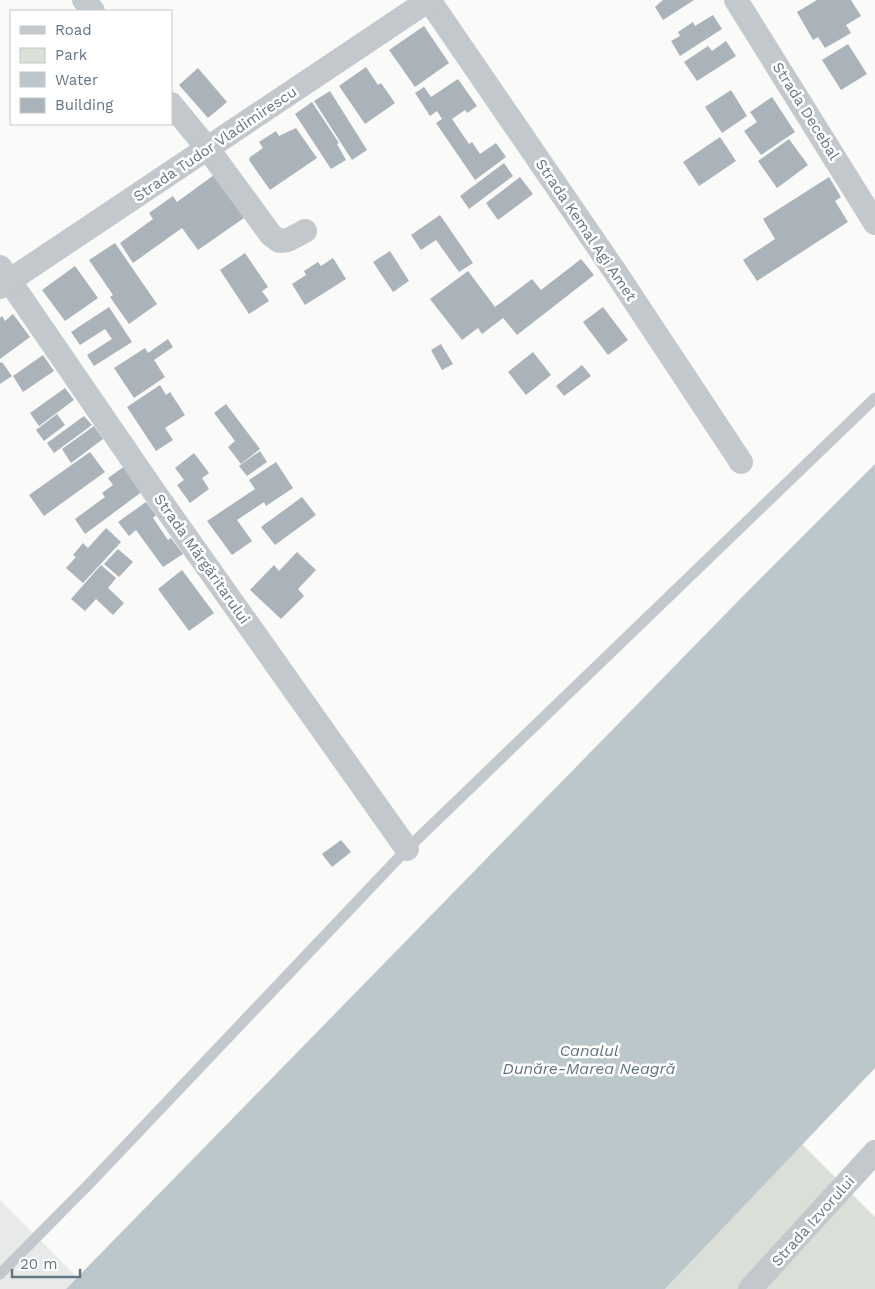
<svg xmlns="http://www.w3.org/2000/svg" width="875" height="1289" font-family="'Work Sans',sans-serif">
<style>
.built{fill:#e8e9e9}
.green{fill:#dadfd7}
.water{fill:#bbc7cb}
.building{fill:#aab3b9}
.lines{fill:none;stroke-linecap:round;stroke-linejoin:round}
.lane{stroke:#c3c8cc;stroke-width:11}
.street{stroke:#c3c8cc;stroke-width:24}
.labels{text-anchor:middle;stroke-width:5;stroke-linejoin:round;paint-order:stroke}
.street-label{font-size:15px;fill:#657683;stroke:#fff}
.water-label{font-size:16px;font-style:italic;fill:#60757c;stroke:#fff}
</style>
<rect width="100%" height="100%" fill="#fafaf8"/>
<path class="built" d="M0,1200l77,77 -11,12h-66z"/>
<path class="green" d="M802,1144l73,73v72h-210z"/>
<path class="water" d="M875,464v604l-210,221h-599l681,-697z"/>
<g class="building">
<path d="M663,0h31l-31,20 -8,-13z"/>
<path d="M817,0h34l10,16 -15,9 5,8 -26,15 -7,-11 -5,3 -16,-28z"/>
<path d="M713,15l9,14 -42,27 -9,-15 9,-5 -2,-4 15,-10 2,4z"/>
<path d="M424,26l25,37 -34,24 -26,-37z"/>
<path d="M726,41l10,15 -39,25 -13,-19 24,-16 4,5z"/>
<path d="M848,44l19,30 -26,16 -19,-30z"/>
<path d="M366,67l12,18 3,-2 14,20 -30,21 -26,-38z"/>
<path d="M198,68l29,34 -19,16 -29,-33z"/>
<path d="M458,79l19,27 -10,7 -2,-3 -13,9 17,25 3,-2 8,12 16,-11 10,14 -31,23 -39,-57 6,-4 -5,-8 -7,5 -15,-23 9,-6 7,10z"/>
<path d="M731,90l16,26 -25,17 -17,-26z"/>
<path d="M330,91l37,59 -15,10 -38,-59z"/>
<path d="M772,97l23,35 -34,23 -17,-24 13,-9 -7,-10z"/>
<path d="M312,102l27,41 -2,1 9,16 -15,9 -36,-55z"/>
<path d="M296,128l21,30 -47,32 -21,-30 1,-3 13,-9 -4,-6 17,-11 3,5z"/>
<path d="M720,137l16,24 -37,25 -16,-24z"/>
<path d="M789,139l19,26 -31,23 -19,-27z"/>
<path d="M504,163l9,13 -44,33 -9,-13z"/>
<path d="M214,175l30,43 -46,32 -16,-22 -49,35 -13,-20 33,-24 -4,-6 24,-17 4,6z"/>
<path d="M520,177l13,17 -35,26 -12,-17z"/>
<path d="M829,177l12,20 -6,4 13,21 -91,59 -14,-21 32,-21 -12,-20z"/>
<path d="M440,215l33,48 -14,9 -23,-32 -15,10 -10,-15z"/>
<path d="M115,243l42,61 -28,20 -19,-27 3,-2 -24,-35z"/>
<path d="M390,251l19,30 -16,11 -20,-30z"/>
<path d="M245,253l23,34 -6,4 7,10 -20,13 -29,-44z"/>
<path d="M333,258l13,21 -41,26 -13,-21 14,-9 -2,-4 14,-9 3,4z"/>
<path d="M581,259l13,16 -77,60 -14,-17 -21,16 -4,-6 -16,12 -32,-41 38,-28 27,36 37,-28 9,11z"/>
<path d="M75,266l23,32 -33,23 -23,-31z"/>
<path d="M109,307l23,35 -38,24 -7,-11 25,-16 -7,-10 -25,16 -9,-13z"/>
<path d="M603,307l25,33 -20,15 -25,-33z"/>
<path d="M13,314l17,23 -30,22v-41l2,-2 3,5z"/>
<path d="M168,339l5,8 -19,13 11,17 -31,21 -20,-30 31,-20 3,5z"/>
<path d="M441,344l12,20 -11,6 -11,-20z"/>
<path d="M533,352l18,23 -25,20 -18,-23z"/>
<path d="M43,355l11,16 -31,21 -10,-16z"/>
<path d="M2,362l10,14 -12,8v-21z"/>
<path d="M582,365l9,11 -27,20 -8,-10z"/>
<path d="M160,385l6,10 4,-3 15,23 -20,13 8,12 -17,11 -29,-44z"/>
<path d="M65,388l9,12 -35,26 -9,-13z"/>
<path d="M226,404l34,45 -19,15 -13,-17 7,-6 -21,-28z"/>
<path d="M57,414l8,11 -21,16 -8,-11z"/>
<path d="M84,416l8,9 -38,28 -7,-10z"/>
<path d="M94,426l9,13 -32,24 -9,-14z"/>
<path d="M260,451l7,11 -20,14 -8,-10z"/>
<path d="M90,452l15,20 -61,44 -15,-21z"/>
<path d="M194,453l15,20 -7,5 7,11 -19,14 -13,-18 7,-5 -9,-12z"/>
<path d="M276,462l17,26 -27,18 -2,-4 -27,18 15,21 -20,14 -25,-34 48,-32 -6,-9z"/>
<path d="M129,463l18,25 -62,46 -10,-15 30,-22 -3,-4 11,-8 -5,-7z"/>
<path d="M302,497l14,18 -41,30 -14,-18z"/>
<path d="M146,502l10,13 -3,3 15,22 3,-2 12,16 -20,13 -27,-37 -7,6 -11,-14z"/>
<path d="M106,528l15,14 -38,41 -17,-15 10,-11 -3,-2 10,-12 5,5z"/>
<path d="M118,549l15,13 -14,15 -15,-13z"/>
<path d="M297,552l19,18 -18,19 6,7 -23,23 -31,-29 24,-25 5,6z"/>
<path d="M101,565l15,13 -8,10 16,15 -11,12 -17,-16 -11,12 -14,-12z"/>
<path d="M182,570l32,43 -25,18 -31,-42z"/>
<path d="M341,840l10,12 -19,15 -10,-13z"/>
</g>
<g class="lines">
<path class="lane" d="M0,1274l90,-91 317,-334 468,-451"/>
<g class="street">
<path d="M84,0l9,11"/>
<path d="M429,0l187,273 125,189"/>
<path d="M736,0l139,223"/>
<path d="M171,104l37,45 63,86 8,6 9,-1 17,-9"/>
<path d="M0,267l155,226 252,356"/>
<path d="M0,287l429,-287"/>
<path d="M750,1289l125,-137"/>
</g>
</g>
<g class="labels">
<g class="street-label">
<text transform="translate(806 111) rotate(58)" y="5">Strada Decebal</text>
<text transform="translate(215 144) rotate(-34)" y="5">Strada Tudor Vladimirescu</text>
<text transform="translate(586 230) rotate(56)" y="5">Strada Kemal Agi Amet</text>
<text transform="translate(202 559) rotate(55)" y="5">Strada Mărgăritarului</text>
<text transform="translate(813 1221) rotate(-48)" y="5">Strada Izvorului</text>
</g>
<g class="water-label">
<text x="589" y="1056">Canalul<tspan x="589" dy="18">Dunăre-Marea Neagră</tspan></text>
</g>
</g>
<rect x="10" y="10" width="162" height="115" fill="#ffffff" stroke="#c1c8cd"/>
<rect x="20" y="26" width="25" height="8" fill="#c3c8cc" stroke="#c1c8cd"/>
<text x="55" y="35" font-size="15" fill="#657683">Road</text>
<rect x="20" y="48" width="25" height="15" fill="#dadfd7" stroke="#c1c8cd"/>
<text x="55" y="60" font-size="15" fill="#657683">Park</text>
<rect x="20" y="72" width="25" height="15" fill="#bbc7cb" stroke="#c1c8cd"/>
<text x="55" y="85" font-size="15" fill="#657683">Water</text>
<rect x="20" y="98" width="25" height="15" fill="#aab3b9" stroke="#c1c8cd"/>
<text x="55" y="110" font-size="15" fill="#657683">Building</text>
<path d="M12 1269v8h68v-8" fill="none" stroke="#657683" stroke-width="2.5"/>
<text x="20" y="1269" font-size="15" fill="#657683" stroke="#ffffff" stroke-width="4" paint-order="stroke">20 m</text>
</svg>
